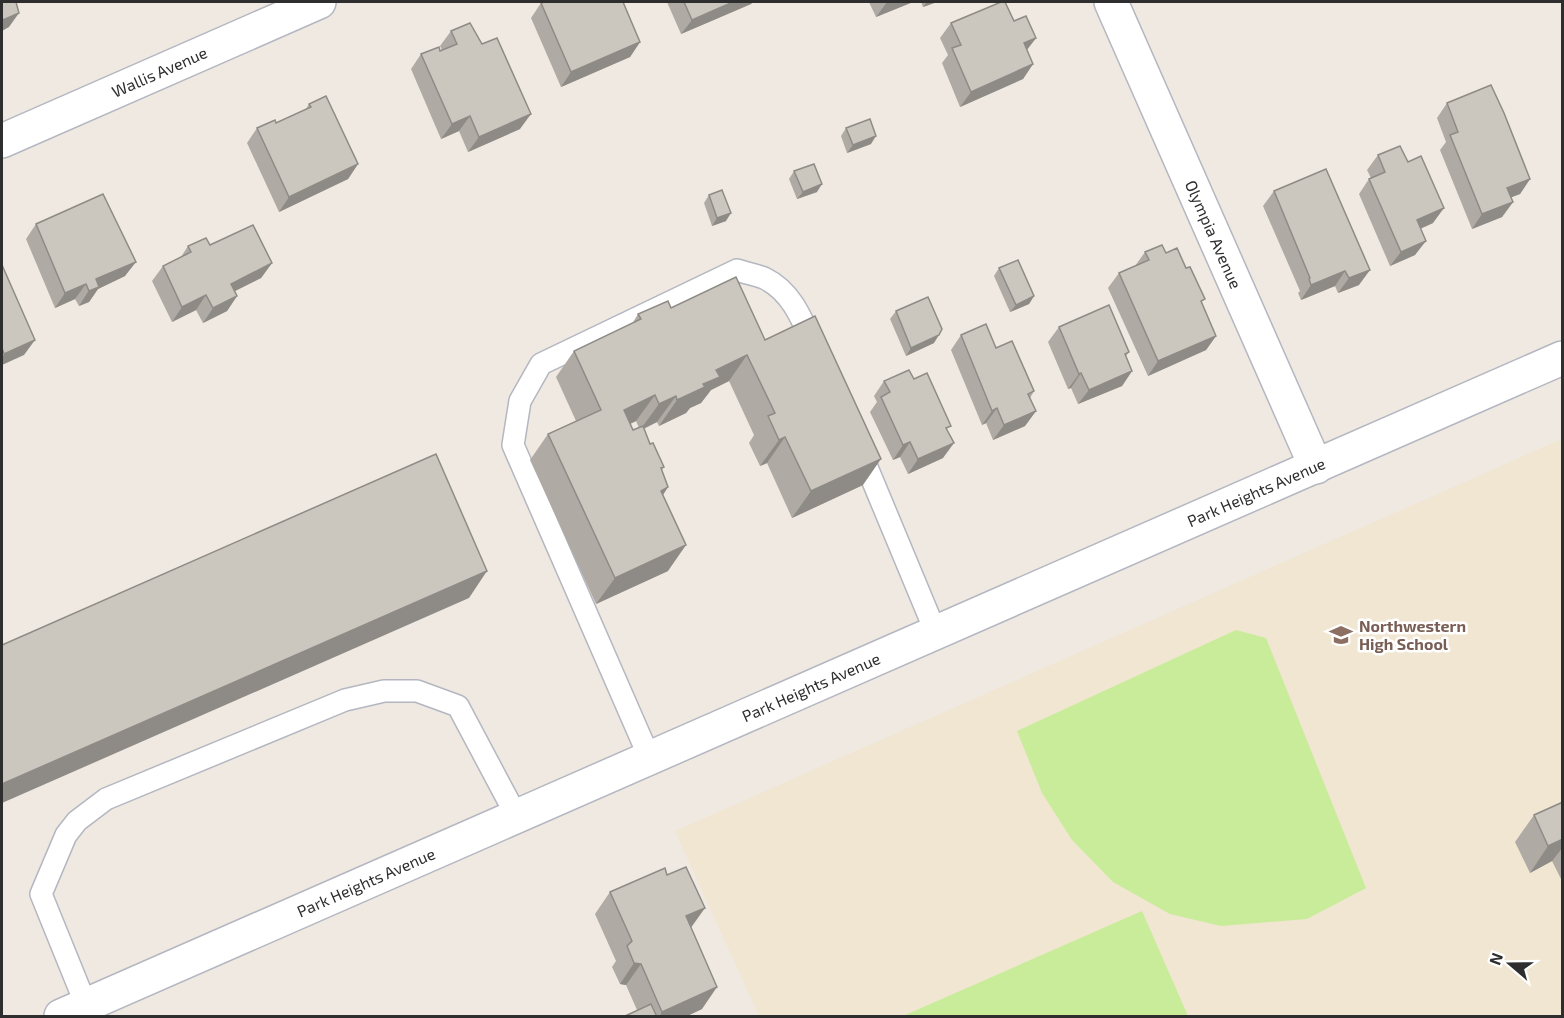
<svg xmlns="http://www.w3.org/2000/svg" width="1564" height="1018" font-family="'Exo 2',sans-serif">
<style>
.education{fill:#f0e6d1}
.pitch{fill:#c9ec9a}
.lines{fill:none;stroke-linecap:round;stroke-linejoin:round}
.lane-casing{stroke:#b4b7c1;stroke-width:24}
.street-casing{stroke:#b4b7c1;stroke-width:36}
.secondary-casing{stroke:#b4b7c1;stroke-width:36}
.lane{stroke:#fff;stroke-width:21}
.street{stroke:#fff;stroke-width:33}
.secondary{stroke:#fff;stroke-width:33}
.wall{fill:#afaba4;fill-rule:evenodd}
.shaded-wall{fill:#8e8b86}
.building{fill:#cbc7bf;stroke:#8e8b86;stroke-width:1.5}
.labels{text-anchor:middle;stroke-width:5;stroke-linejoin:round;paint-order:stroke}
.street-label{font-size:16px;fill:#2e2e2e;stroke:#fff}
.education-label{font-size:16px;font-weight:bold;fill:#785e54;stroke:#fff;text-anchor:start}
</style>
<rect width="100%" height="100%" fill="#efe9e1"/>
<path class="education" d="M1562,439v577h-803l-84,-185z"/>
<g class="pitch">
<path d="M1236,630l30,8 100,250 -59,31 -86,7 -51,-12 -57,-32 -41,-42 -30,-47 -25,-62z"/>
<path d="M1142,911l46,105h-285z"/>
</g>
<g class="lines">
<g class="lane-casing">
<g id="lane">
<path d="M859,448l77,185"/>
<path d="M650,759l-137,-314 7,-44 21,-37 196,-94c9,3 19,5 27,8 29,14 39,44 51,71"/>
<path d="M86,1005l-45,-111 25,-59 11,-14 29,-22 239,-99 39,-9h33l41,15 59,111"/>
</g>
</g>
<g class="street-casing">
<g id="street">
<path id="s1" d="M1111,2l205,465"/>
<path id="s2" d="M2,141l317,-139"/>
</g>
</g>
<g class="secondary-casing">
<g id="secondary">
<path id="s3" d="M61,1016l1501,-658"/>
</g>
</g>
<use href="#lane" class="lane"/>
<use href="#street" class="street"/>
<use href="#secondary" class="secondary"/>
</g>
<g class="wall">
<path d="M667,2h86l-2,2 -70,30z"/>
<path d="M869,2h44l-37,15z"/>
<path d="M921,2h16l-14,5z"/>
<path d="M541,3l99,39 -10,15 -69,30 -30,-69z"/>
<path d="M1014,21l22,17 -9,12 6,14 -10,15 -63,28 -18,-44 6,-8 -8,-17 11,-15z"/>
<path d="M451,31l69,98 -52,23 -9,-21 -18,8 -30,-70 10,-15 21,-4 -2,-4z"/>
<path d="M1447,103l83,76 -10,15 -9,3 2,5 -11,15 -30,12 -32,-79 6,-8 -9,-24z"/>
<path d="M309,104l49,60 -10,15 -69,33 -32,-69 10,-15 19,-5 30,-14z"/>
<path d="M846,128l25,16 -24,9 -6,-17z"/>
<path d="M1378,155l55,68 -13,6 -5,26 -25,11 -31,-72 10,-15 2,-1 -4,-8z"/>
<path d="M794,171l23,21 -20,7 -8,-20z"/>
<path d="M1274,191l85,94 -21,8 -3,-7 -34,14 -3,-7 2,-2 -37,-85z"/>
<path d="M709,195l17,26 -14,5 -8,-23z"/>
<path d="M36,224l89,52 -27,13 -9,13 -10,4 -4,-7 -20,9 -29,-69z"/>
<path d="M188,246l84,17 -11,15 -26,13 2,5 -10,15 -24,12 -7,-13 -24,12 -20,-41 11,-15 18,-9z"/>
<path d="M1145,252l21,1 36,51 14,32 -10,14 -58,26 -40,-88 11,-15 16,-7z"/>
<path d="M999,268l35,28 -5,8 -19,8 -16,-36z"/>
<path d="M671,308l94,32 98,145 -71,33 -25,-55 -7,3 -11,-23 5,-8 -25,-54 -18,9 -10,13 -11,5 -4,5 -27,13 -2,-4 -13,7 6,15 14,23 -2,3 6,17 -5,8 5,76 -72,33 -66,-144 18,-26 28,-13 -20,-44 18,-26 58,-27 6,-10zM636,421l3,7 -6,2 -3,-6z"/>
<path d="M896,311l38,32 -28,13 -16,-37z"/>
<path d="M1059,327l70,25 -3,4 6,15 -10,15 -44,18 -7,-16 -3,1 -20,-47z"/>
<path d="M961,335l35,13 38,43 -4,7 6,13 -11,15 -32,14 -7,-17 -4,2 -31,-75z"/>
<path d="M914,379l34,52 -5,27 -35,16 -8,-17 -7,3 -23,-48 7,-10 -3,-6 10,-15z"/>
<path d="M1563,802v81l-11,-22 -22,12 -15,-31 19,-27z"/>
<path d="M610,892l81,36 11,81 -17,8h-62l14,-7 -11,-25 -6,-1 -8,-17 4,-6 -21,-47z"/>
</g>
<g class="shaded-wall">
<path d="M733,2h20l-2,2 -70,30 11,-14z"/>
<path d="M887,2h26l-37,15z"/>
<path d="M927,2h10l-14,5z"/>
<path d="M19,13l-10,14 -7,4v-9l1,-2z"/>
<path d="M1036,38l-11,14 -1,-9z"/>
<path d="M640,42l-10,15 -69,30 10,-15z"/>
<path d="M1033,64l-10,15 -63,28 11,-15z"/>
<path d="M531,114l-11,15 -52,23 11,-15z"/>
<path d="M470,116l-11,15 -18,8 11,-15z"/>
<path d="M876,136l-5,8 -24,9 6,-8z"/>
<path d="M358,164l-10,15 -69,33 10,-15z"/>
<path d="M1530,179l-10,15 -23,9 10,-15z"/>
<path d="M822,184l-5,8 -20,7 6,-7z"/>
<path d="M1513,202l-11,15 -30,12 10,-15z"/>
<path d="M1444,208l-11,15 -27,12 11,-15z"/>
<path d="M731,213l-5,8 -14,5 5,-8z"/>
<path d="M1426,241l-11,14 -25,11 11,-14z"/>
<path d="M136,262l-11,14 -27,13 -9,13 -10,4 17,-27z"/>
<path d="M272,263l-11,15 -40,20 10,-14z"/>
<path d="M1370,270l-11,15 -21,8 11,-15z"/>
<path d="M1345,271l-10,15 -34,14 10,-15z"/>
<path d="M86,284l-11,15 -20,9 10,-15z"/>
<path d="M206,295l-10,15 -24,12 10,-15z"/>
<path d="M237,296l-10,15 -24,12 10,-15z"/>
<path d="M1034,296l-5,8 -19,8 6,-7z"/>
<path d="M939,335l-5,8 -28,13 5,-8z"/>
<path d="M1216,336l-10,14 -58,26 10,-15z"/>
<path d="M35,340l-11,15 -22,10v-8l2,-3z"/>
<path d="M747,355l-18,26 -18,9 -10,13 -11,5 -4,5 -27,13 18,-26 39,-30z"/>
<path d="M1132,371l-10,15 -44,18 11,-14z"/>
<path d="M1081,373l-10,15 -3,1 11,-15z"/>
<path d="M655,395l-19,26 -31,15 19,-26z"/>
<path d="M676,396l-19,26 -17,8 19,-26z"/>
<path d="M997,408l-11,15 -4,2 10,-14z"/>
<path d="M1036,411l-11,15 -32,14 11,-15z"/>
<path d="M785,437l-18,26 -7,3 19,-26z"/>
<path d="M910,442l-10,15 -7,3 10,-15z"/>
<path d="M954,443l-11,15 -35,16 10,-15z"/>
<path d="M881,459l-18,26 -71,33 19,-27z"/>
<path d="M668,487l-18,27 11,-23z"/>
<path d="M686,545l-18,26 -72,33 19,-26z"/>
<path d="M487,571l-18,27 -467,205v-19z"/>
<path d="M1563,839v8l-11,14 -22,12 18,-27z"/>
<path d="M705,908l-15,21 -4,-13z"/>
<path d="M634,963l7,1 -15,21 -6,-1z"/>
<path d="M717,987l-15,22 -17,8h-26l3,-5z"/>
</g>
<g class="building">
<path d="M2,2h14l3,11 -16,7 -1,-3z"/>
<path d="M544,2h79l17,40 -69,30 -30,-69z"/>
<path d="M684,2h49l-41,18z"/>
<path d="M1001,2h4l9,19 12,-5 10,22 -12,5 9,21 -62,28 -19,-44 9,-3 -10,-22z"/>
<path d="M470,23l12,21 15,-6 34,76 -52,23 -9,-21 -18,8 -31,-70 18,-7 1,4 17,-7 -6,-13z"/>
<path d="M1491,85l13,28 26,66 -23,9 6,14 -31,12 -32,-79 8,-3 -11,-29z"/>
<path d="M326,96l32,68 -69,33 -32,-69 18,-8 1,3 35,-16 -2,-3z"/>
<path d="M870,119l6,17 -23,9 -7,-17z"/>
<path d="M1400,146l8,16 13,-6 23,52 -27,12 9,21 -25,11 -32,-73 16,-7 -7,-17z"/>
<path d="M814,164l8,20 -19,8 -9,-21z"/>
<path d="M1326,169l44,101 -21,8 -4,-7 -34,14 -2,-6 1,-1 -36,-87z"/>
<path d="M722,190l9,23 -14,5 -8,-23z"/>
<path d="M103,194l33,68 -40,17 3,8 -10,4 -3,-7 -21,9 -29,-69z"/>
<path d="M253,225l19,38 -41,21 6,12 -24,12 -7,-13 -24,12 -19,-41 28,-14 -3,-6 18,-8 4,7z"/>
<path d="M1162,245l4,8 11,-5 9,20 4,-1 15,32 -4,2 15,35 -58,25 -39,-88 30,-13 -4,-8z"/>
<path d="M1018,260l16,36 -18,9 -17,-37z"/>
<path d="M2,265l33,75 -31,14 -2,-6z"/>
<path d="M736,277l29,63 50,-24 66,143 -70,32 -26,-54 -6,3 -11,-24 7,-3 -28,-58 -31,15 4,7 -17,7 2,3 -28,13 -1,-4 -17,8 -4,-9 -31,15 9,20 10,-4 7,18 3,-1 11,24 -3,1 7,19 -7,4 25,54 -71,33 -67,-144 53,-24 -27,-59 67,-32 -3,-5 30,-13 3,7z"/>
<path d="M928,297l14,32 -3,6 -28,13 -15,-37z"/>
<path d="M1109,305l20,47 -4,2 7,17 -43,19 -8,-17 -2,1 -20,-47z"/>
<path d="M986,324l10,24 16,-7 22,50 -6,3 8,17 -32,14 -7,-17 -5,3 -31,-76z"/>
<path d="M909,370l5,9 13,-6 24,53 -5,2 8,15 -36,16 -8,-17 -7,3 -22,-48 9,-5 -6,-11z"/>
<path d="M436,454l51,117 -485,213v-139z"/>
<path d="M1563,802v37l-15,7 -14,-31z"/>
<path d="M686,867l19,41 -19,8 31,71 -55,25 -21,-48 -7,-1 -7,-17 5,-5 -22,-49 55,-24 2,7z"/>
<path d="M651,1004l6,13h-34z"/>
</g>
<defs>
<g id="school-bare" transform="scale(1.8)"><path d="M0-5L7-2L0 1L-7-2ZM-4 1L0 2.5L4 1V4Q0 6-4 4Z" fill="#8d6e63" stroke="#fff" stroke-width="2.5" paint-order="stroke"/></g>
</defs>
<g fill-rule="evenodd">
<use href="#school-bare" x="1341" y="635"/>
</g>
<g class="labels">
<g class="street-label">
<text dy="6" stroke="none"><textPath href="#s2" startOffset="172">Wallis Avenue</textPath></text>
<text dy="6" stroke="none"><textPath href="#s1" startOffset="254">Olympia Avenue</textPath></text>
<text dy="6" stroke="none"><textPath href="#s3" startOffset="1305">Park Heights Avenue</textPath></text>
<text dy="6" stroke="none"><textPath href="#s3" startOffset="819">Park Heights Avenue</textPath></text>
<text dy="6" stroke="none"><textPath href="#s3" startOffset="333">Park Heights Avenue</textPath></text>
</g>
<g class="education-label">
<text x="1359" y="632">Northwestern<tspan x="1359" dy="18">High School</tspan></text>
</g>
</g>
<rect width="1564" height="1018" fill="none" stroke="#2e2e2e" stroke-width="6"/>
<g transform="translate(1510 964) rotate(290)" stroke="#ffffff" stroke-width="4.5" paint-order="stroke">
<path d="M0-4.5L10 22L0 15L-10 22Z" fill="#2e2e2e"/>
<text y="-9" font-size="16" font-weight="bold" text-anchor="middle" fill="#2e2e2e">N</text>
</g>
</svg>
